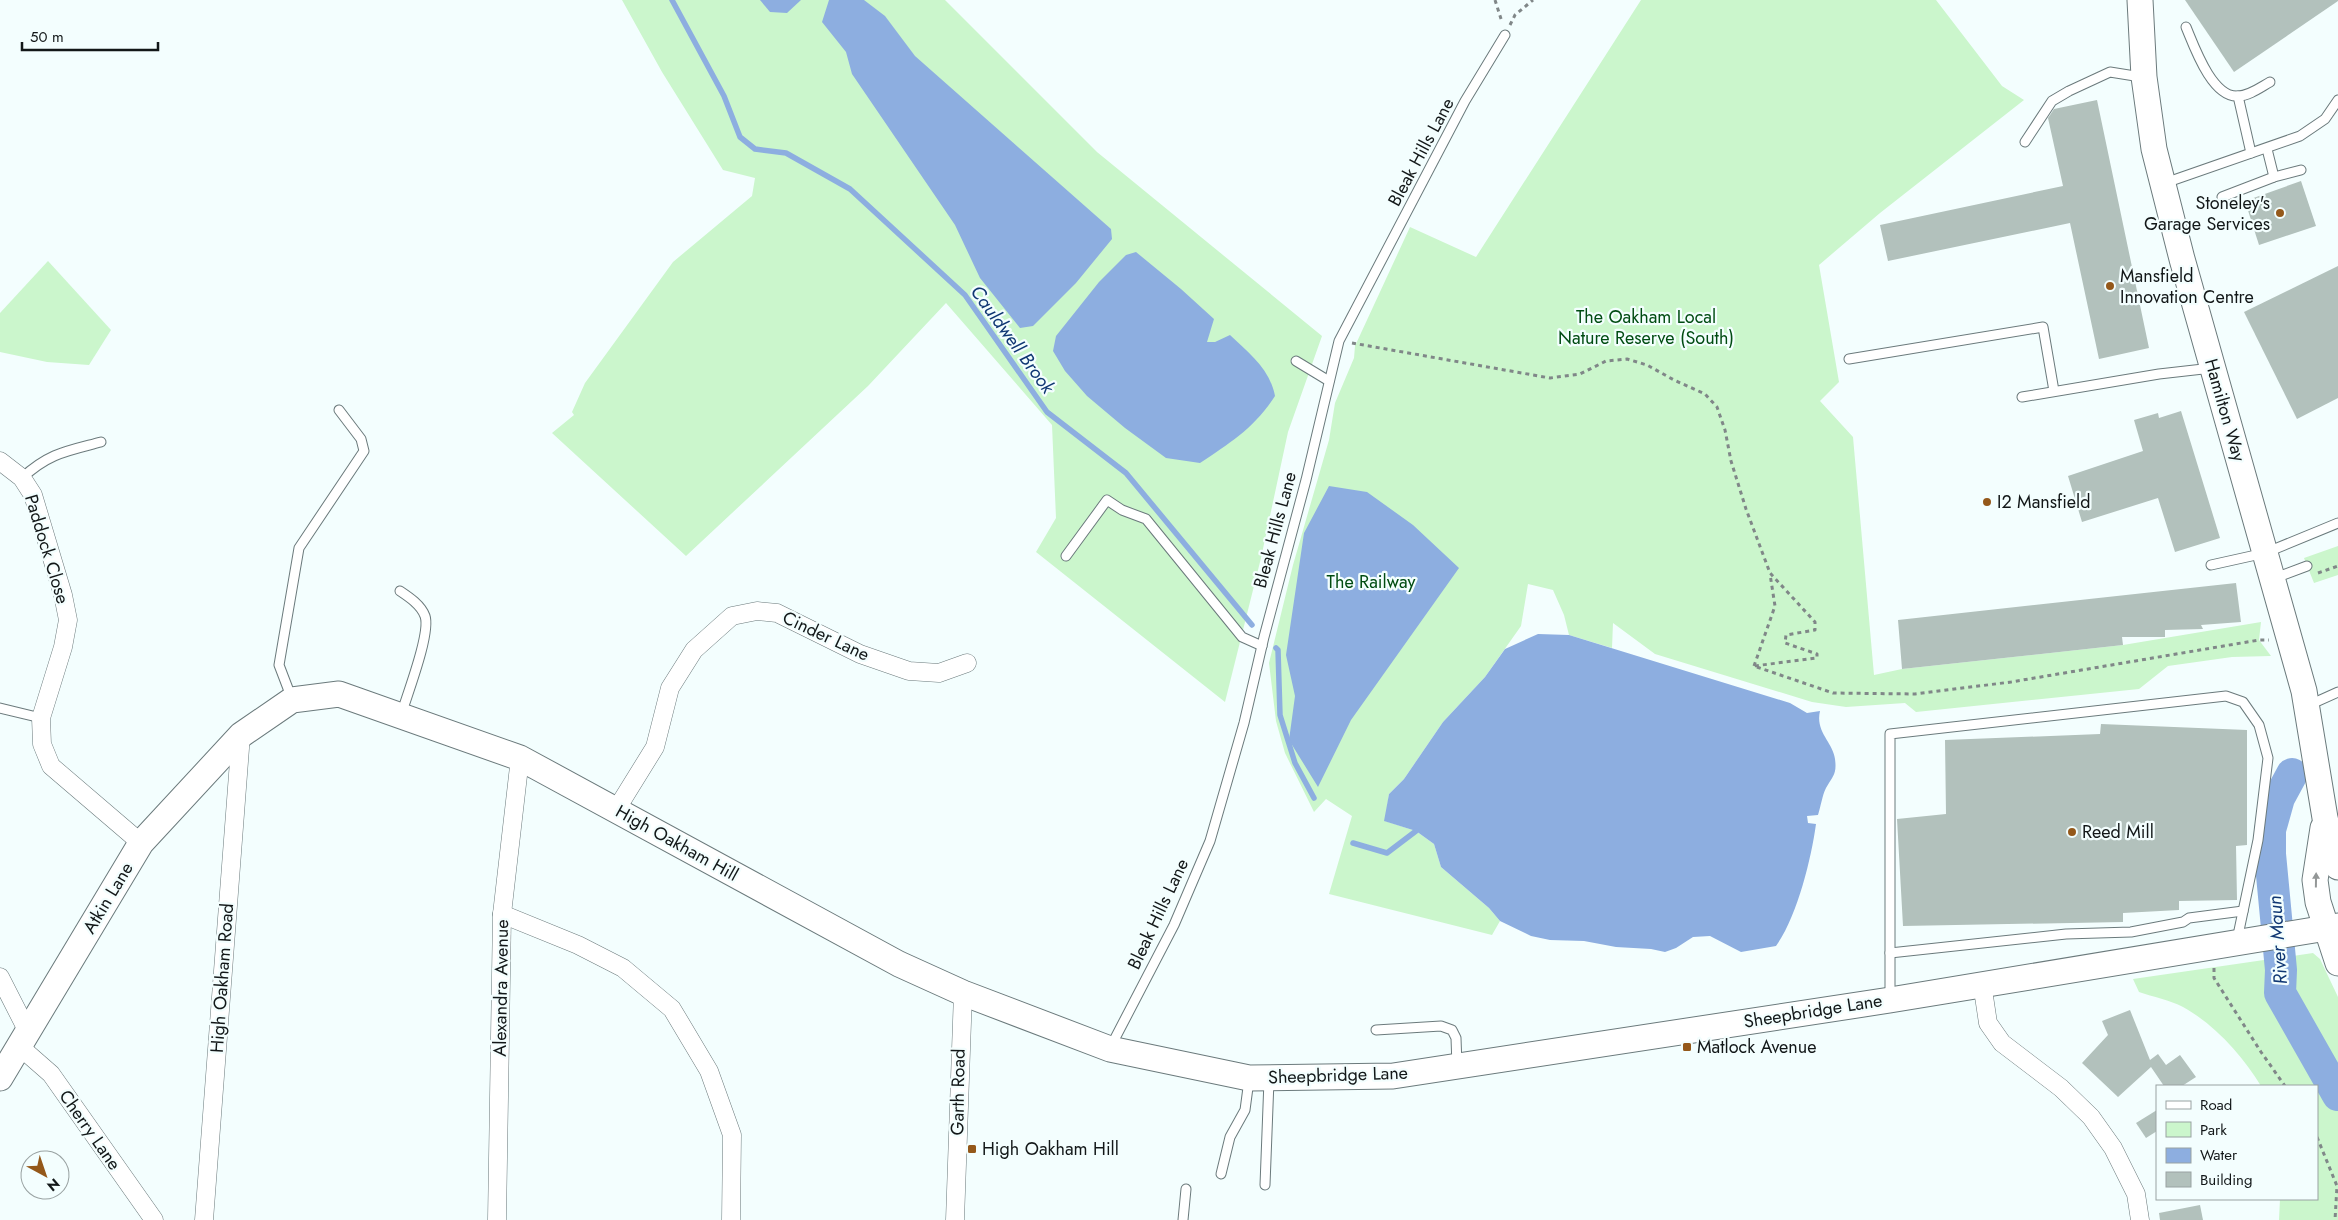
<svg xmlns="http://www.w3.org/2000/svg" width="2338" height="1220" font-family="Jost,sans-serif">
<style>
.green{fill:#cbf6cc}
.water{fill:#8daee0}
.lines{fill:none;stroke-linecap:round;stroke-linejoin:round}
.stream{stroke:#8daee0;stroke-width:5.5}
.river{stroke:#8daee0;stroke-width:32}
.building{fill:#b2c1bc}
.lane-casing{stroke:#6b7a7c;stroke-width:11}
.street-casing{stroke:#6b7a7c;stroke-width:19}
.secondary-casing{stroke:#6b7a7c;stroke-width:27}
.path{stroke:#808788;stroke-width:3;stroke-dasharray:4 4;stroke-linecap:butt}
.lane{stroke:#fff;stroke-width:9}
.street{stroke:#fff;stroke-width:18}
.secondary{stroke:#fff;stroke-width:25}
.oneway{fill:#949797}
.poi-dot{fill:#94581a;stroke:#f3fefe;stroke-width:2}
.labels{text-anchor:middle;stroke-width:4.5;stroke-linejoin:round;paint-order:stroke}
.street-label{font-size:18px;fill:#121718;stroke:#f3fefe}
.poi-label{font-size:18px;fill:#121718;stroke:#f3fefe;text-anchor:start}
.park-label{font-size:18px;fill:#004c12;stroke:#f3fefe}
.water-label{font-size:19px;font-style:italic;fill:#103773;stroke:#f3fefe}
</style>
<rect width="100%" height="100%" fill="#f3fefe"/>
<g class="green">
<path d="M622,0h323l152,152 225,184 -34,96 -27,126 -36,144 -189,-150 20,-34 -4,-93 -106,-122 -78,83 -182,170 -134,-123 22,-18 -2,-3 13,-29 88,-121 79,-66 3,-18 -32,-8 -61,-98z"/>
<path d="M1641,0h295l66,86 22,14 -144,113 -61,52 20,117 -19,19 33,36 21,238 28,-6 221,-24 138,-23 -2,18 12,16 -39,1 -64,9 -29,23 -223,23 -11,-9 -59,4 -34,-5 -157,-48 -42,-31 -1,25 -43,-13 -5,-20 -11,-25 -25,-6 -7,42 -36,51 -42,45 -39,57 -15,15 -4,27 31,10 18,13 7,23 48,41 11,13 -8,14 -163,-41 23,-78 -26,-17 -12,13 -29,-59 -9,-32 -7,-58 24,-98 36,-125 6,-37 19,-45 1,-12 55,-119 66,30z"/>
<path d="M48,261l63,69 -22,35 -42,-3 -47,-10v-39z"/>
<path d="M2338,546v29l-24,8 -10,-25z"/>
<path d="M2313,953l7,6 18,38v223h-59l1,-21h37v-113h-56c-18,-30 -47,-62 -78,-79 -13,-7 -30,-10 -44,-15l-6,-13z"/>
</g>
<g class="water">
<path d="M760,0h41l-14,13 -17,-1z"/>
<path d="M829,0h35l21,16 30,40 196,173 1,10 -36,44 -43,43 -13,2 -40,-50 -25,-53 -103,-151 -6,-22 -24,-30z"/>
<path d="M1136,252l45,37 33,30 -7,23h8l15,-7c19,18 40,34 45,61 -22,33 -44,46 -75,67l-34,-5 -41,-30 -38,-32 -22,-25 -12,-20 3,-15 43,-54 27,-27z"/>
<path d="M1329,486l38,6 46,33 46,43 -108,152 -33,67 -29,-47 6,-44 -9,-41 18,-122z"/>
<path d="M1538,634l31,1 221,68 17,10 13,-2c-5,21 13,31 15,48 2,15 -2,17 -9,29 -4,8 -5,18 -8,27l-11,1 1,7 8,1c-5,36 -19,93 -40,122l-35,6 -31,-16 -17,1 -17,11 -11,4 -14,-3 -35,-2 -32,-6 -34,-1 -19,-4 -31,-15 -11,-13 -48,-41 -7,-23 -18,-13 -32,-10 5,-27 15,-15 39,-57 42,-45 20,-28z"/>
</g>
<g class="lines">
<g class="stream">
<path d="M672,0l52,96 16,41 15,12 31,4 64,36 115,106 82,117 79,61 126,152"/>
<path d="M1276,648l2,2 2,65 15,48 19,35"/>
<path d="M1353,843l34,10 29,-22"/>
</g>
<path class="river" d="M2292,774l-13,24 -9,32v24l11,116 -1,23 58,102"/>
</g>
<g class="building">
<path d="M2185,0h153v1l-104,71z"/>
<path d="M2097,100l52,248 -50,11 -29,-136 -182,38 -8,-36 183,-39 -15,-68 6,-9z"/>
<path d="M2301,181l15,45 -57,19 -14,-44z"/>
<path d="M2338,266v132l-41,21 -53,-107z"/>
<path d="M2181,411l39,127 -45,14 -17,-54 -76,24 -14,-46 75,-25 -9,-31 24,-7 1,5z"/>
<path d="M2236,583l5,39 -40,3 2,4 -38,1v7h-43l1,8 -221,24 -4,-49z"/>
<path d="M2101,724l146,6v115l-11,1 1,54 -58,1v9l-56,3v9l-220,4 -6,-107 49,-5 -1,-74 155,-6z"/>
<path d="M2130,1010l20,50 8,-6 8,11 14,-10 16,22 -14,9h-18l-13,-19 -33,30 -36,-34 26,-28 -6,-14z"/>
<path d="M2157,1110v21l-11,7 -10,-15z"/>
<path d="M2200,1205l3,15h-43l-1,-7z"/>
</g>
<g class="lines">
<g class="lane-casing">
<g id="lane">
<path d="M2186,27c8,19 26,71 52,69 11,0 23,-9 32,-14"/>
<path d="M2238,96l13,57"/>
<path d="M2025,142l27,-41 17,-10 41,-19 31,5"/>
<path d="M2267,149l7,28"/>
<path d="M2165,183l135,-47 25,-17 13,-19"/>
<path d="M2222,197l52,-20 27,-7"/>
<path d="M1849,359l194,-32 11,64"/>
<path d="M1296,361l33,20"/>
<path d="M2022,397l137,-23 53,-6"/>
<path d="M22,478c27,-25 45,-27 79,-36"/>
<path d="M1066,556l41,-56 15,10 24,9 96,118 20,9"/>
<path d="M2211,565l54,-12 73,-30"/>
<path d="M2275,578l32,-12"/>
<path d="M400,591c9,6 21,14 25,25 6,17 -18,79 -24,99"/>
<path d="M292,699l-13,-34 20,-117 65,-97 -3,-12 -22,-29"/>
<path d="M2307,706l31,-14"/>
<path d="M0,708l41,10"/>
<path d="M1890,953l176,-19 65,-2 52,-10 6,-4 54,-7"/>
<path d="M1890,999v-265l336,-38 17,6 16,23 9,33 -10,82 -21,100"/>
<path d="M1376,1030l65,-4 11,4 4,8 1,28"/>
<path d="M1111,1046l63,-121 36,-84 34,-118 20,-86 42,-157 33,-139 126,-240 40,-66"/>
<path d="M1221,1174l9,-37 15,-27 4,-30"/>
<path d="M1265,1185l4,-105"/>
<path d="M1183,1220l3,-31"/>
</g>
</g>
<g class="street-casing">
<g id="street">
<path d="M0,461l22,17 11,17 30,100 5,25 -5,27 -22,71 1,26 9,22 90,77"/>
<path d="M616,810l39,-63 15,-59 24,-38 38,-34 25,-5 20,2 83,41 49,17 30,2 28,-10"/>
<path d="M502,914l76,31 45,23 49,41 37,62 23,64 -1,85"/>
<path d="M0,977l28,55"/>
<path d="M1982,983l6,40 14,20 59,45 30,29 22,31 23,46 4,26"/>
<path d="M19,1046l32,28 103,146"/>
<path d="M204,1220l37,-485"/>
<path d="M497,1220l5,-306 18,-156"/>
<path d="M955,1220l8,-227"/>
</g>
</g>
<g class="secondary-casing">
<g id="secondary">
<path d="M2140,0l4,77 10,72 28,110 122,432 21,127 13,49"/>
<path d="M2323,828l-8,52 3,22 20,61"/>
<path d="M0,1078l141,-235 100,-108 51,-35 47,-6 181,64 379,206 64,29 147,56 139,29 144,-2 497,-76 448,-74"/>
</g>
</g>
<g class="path">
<path d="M1495,0l7,22"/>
<path d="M1510,25l5,-10 18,-15"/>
<path d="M1352,343l198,35 30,-4 26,-13 21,-2 20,6 27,15 31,14 12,13 8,23 6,31 15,48 24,64 45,49v8l-29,5 -1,8 32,11v4l-63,8 79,27 82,1 96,-12 248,-42h10"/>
<path d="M2318,573l20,-7"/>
<path d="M1754,666l21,-60 -5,-32"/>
<path d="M2214,968v10l47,74 24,34"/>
<path d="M2317,1137l20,49 -2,34"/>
</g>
<use href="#lane" class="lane"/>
<use href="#street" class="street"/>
<use href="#secondary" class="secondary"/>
</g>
<defs><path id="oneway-solid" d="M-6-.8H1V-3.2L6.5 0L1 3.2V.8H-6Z" transform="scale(1.25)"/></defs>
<use class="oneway" href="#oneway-solid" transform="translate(2316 880) rotate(-89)"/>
<g class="poi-dot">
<circle cx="2280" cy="213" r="5"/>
<circle cx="2110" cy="286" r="5"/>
<circle cx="1987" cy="502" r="5"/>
<circle cx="2072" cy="832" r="5"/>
<rect x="1682" y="1042" width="10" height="10" rx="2.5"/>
<rect x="967" y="1144" width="10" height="10" rx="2.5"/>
</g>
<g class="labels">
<g class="street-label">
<text transform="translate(1421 152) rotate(-62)" y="6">Bleak Hills Lane</text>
<text transform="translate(2225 410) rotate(74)" y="6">Hamilton Way</text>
<text transform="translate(1275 530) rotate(-75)" y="6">Bleak Hills Lane</text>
<text transform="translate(47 549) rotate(73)" y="6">Paddock Close</text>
<text transform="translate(826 636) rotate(25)" y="6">Cinder Lane</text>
<text transform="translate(677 843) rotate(29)" y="6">High Oakham Hill</text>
<text transform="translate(108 898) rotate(-59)" y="6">Atkin Lane</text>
<text transform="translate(1158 914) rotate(-65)" y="6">Bleak Hills Lane</text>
<text transform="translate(222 978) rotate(-86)" y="6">High Oakham Road</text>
<text transform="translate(501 988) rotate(-89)" y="6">Alexandra Avenue</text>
<text transform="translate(1813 1011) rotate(-9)" y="6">Sheepbridge Lane</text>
<text transform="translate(1338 1075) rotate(-2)" y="6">Sheepbridge Lane</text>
<text transform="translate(958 1092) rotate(-89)" y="6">Garth Road</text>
<text transform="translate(90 1130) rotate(55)" y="6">Cherry Lane</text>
</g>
<g class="poi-label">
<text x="2270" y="209" text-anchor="end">Stoneley's<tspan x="2270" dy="21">Garage Services</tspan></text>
<text x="2120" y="282">Mansfield<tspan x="2120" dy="21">Innovation Centre</tspan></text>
<text x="1997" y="508">I2 Mansfield</text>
<text x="2082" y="838">Reed Mill</text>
<text x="1697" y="1053">Matlock Avenue</text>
<text x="982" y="1155">High Oakham Hill</text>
</g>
<g class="park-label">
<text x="1646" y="323">The Oakham Local<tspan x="1646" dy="21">Nature Reserve (South)</tspan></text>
<text x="1371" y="588">The Railway</text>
</g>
<g class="water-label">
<text transform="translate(1013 339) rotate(54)" y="7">Cauldwell Brook</text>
<text transform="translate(2277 940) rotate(-94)" y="7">River Maun</text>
</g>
</g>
<rect x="2156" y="1085" width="162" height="115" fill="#f3fefe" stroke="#99a2a2"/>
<rect x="2166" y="1101" width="25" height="8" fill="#ffffff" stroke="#99a2a2"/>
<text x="2200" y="1110" font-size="15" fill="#121718">Road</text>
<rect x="2166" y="1122" width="25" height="15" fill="#cbf6cc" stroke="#99a2a2"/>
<text x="2200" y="1135" font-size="15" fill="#121718">Park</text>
<rect x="2166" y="1148" width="25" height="15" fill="#8daee0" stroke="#99a2a2"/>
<text x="2200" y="1160" font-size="15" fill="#121718">Water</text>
<rect x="2166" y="1172" width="25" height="15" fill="#b2c1bc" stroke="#99a2a2"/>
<text x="2200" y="1185" font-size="15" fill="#121718">Building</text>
<g transform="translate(45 1175) rotate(140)"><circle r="24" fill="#f3fefe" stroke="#99a2a2"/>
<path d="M0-4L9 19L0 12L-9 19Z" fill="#94581a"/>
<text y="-8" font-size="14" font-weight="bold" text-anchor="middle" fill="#121718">N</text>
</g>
<path d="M22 42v8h136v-8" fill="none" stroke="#121718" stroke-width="2.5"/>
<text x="30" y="42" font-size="15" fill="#121718" stroke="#f3fefe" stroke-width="4" paint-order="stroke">50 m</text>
</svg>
